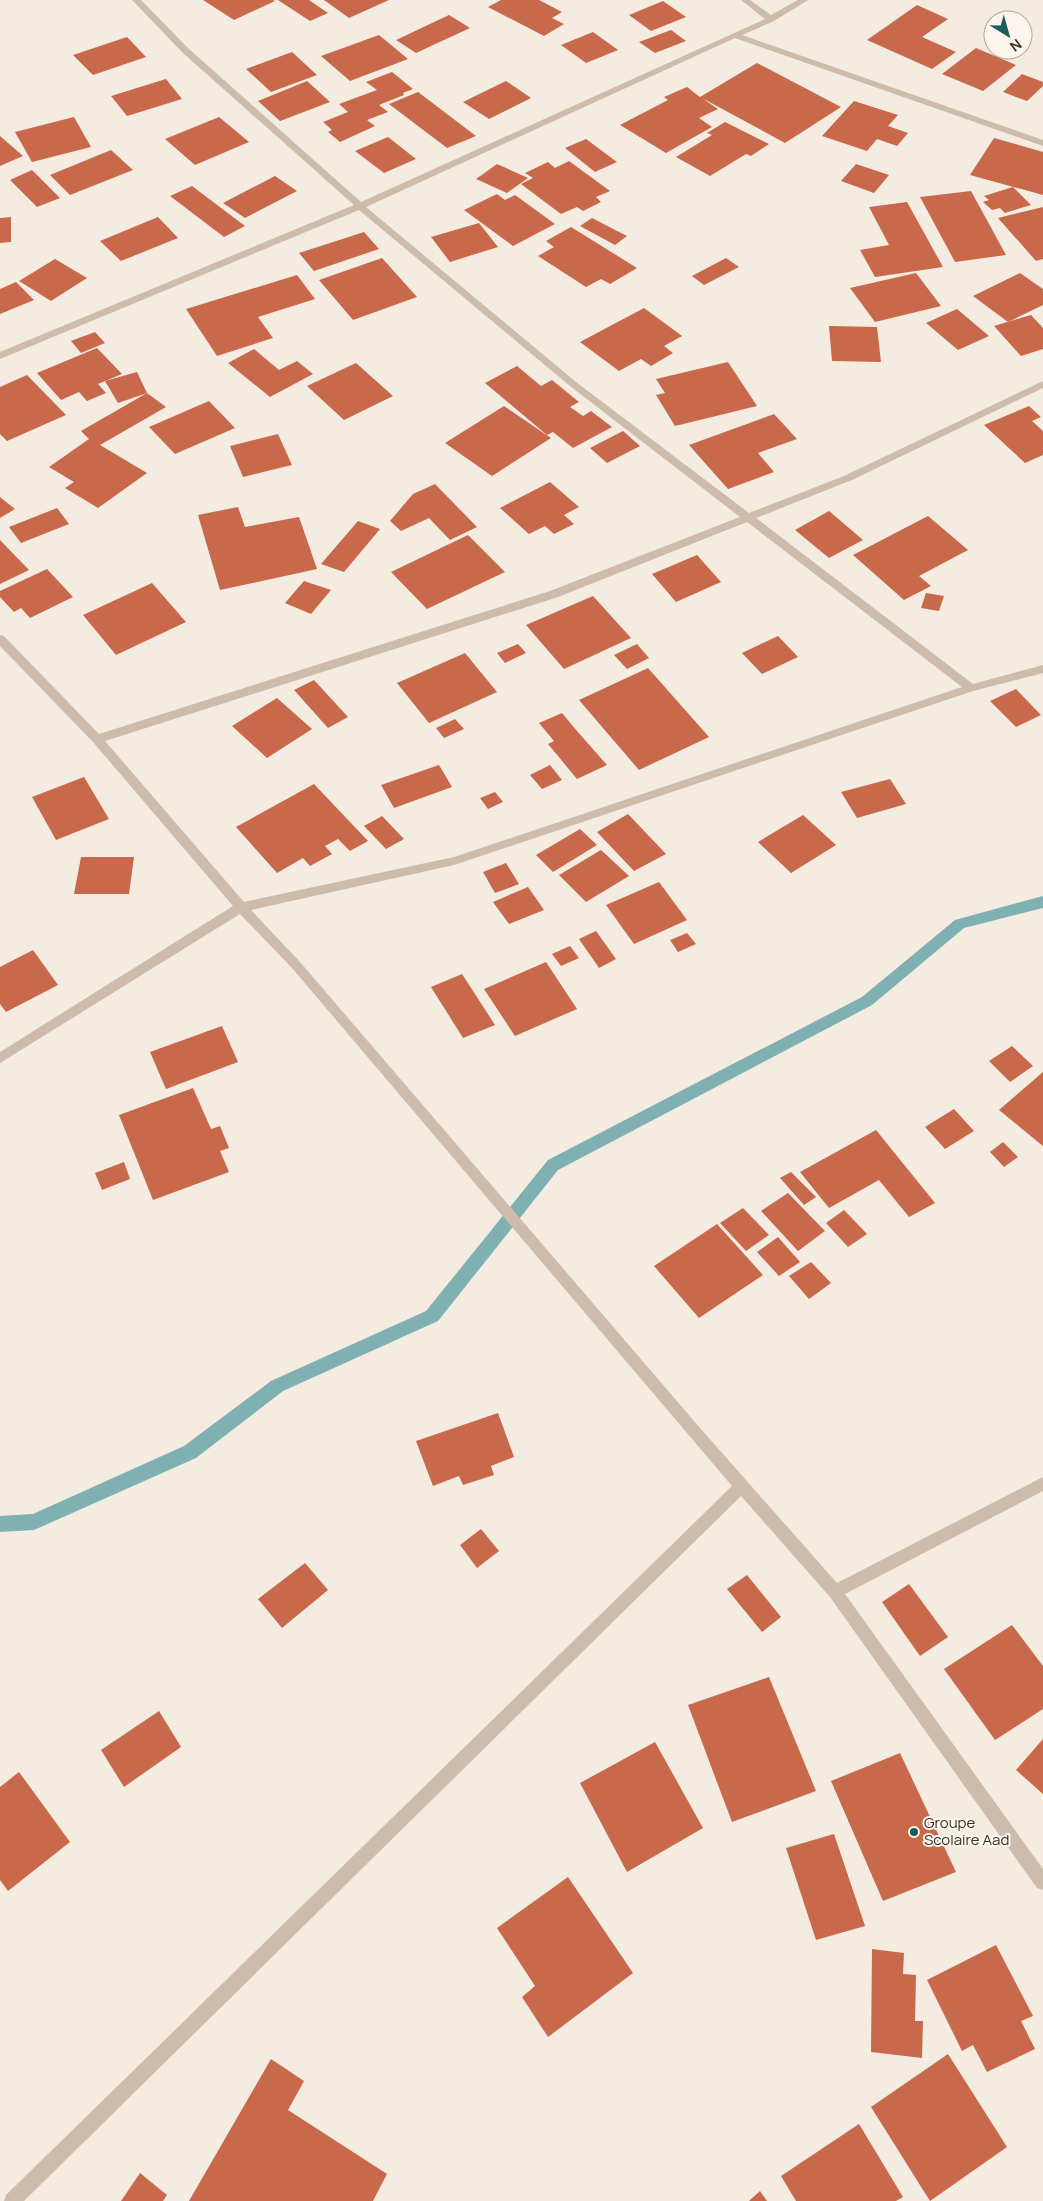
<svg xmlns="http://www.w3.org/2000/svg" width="1043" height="2201" font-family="Manrope,sans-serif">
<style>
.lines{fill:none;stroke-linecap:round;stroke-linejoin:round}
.stream{fill:#7fb0b2;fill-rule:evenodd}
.building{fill:#c8694b}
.minor{fill:#cdbbac;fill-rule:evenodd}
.poi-dot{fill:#1f5a5e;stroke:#fbf5ee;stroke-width:2}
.labels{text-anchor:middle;stroke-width:4;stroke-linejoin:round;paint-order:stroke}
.near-poi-label{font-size:15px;fill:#3b302b;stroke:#fbf5ee;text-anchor:start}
</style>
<rect width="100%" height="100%" fill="#f4ebe1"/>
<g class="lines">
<path class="stream" d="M1043,896v12l-79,20 -92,77 -314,165 -120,151 -155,70 -87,67 -162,72 -34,2v-16l33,-2 151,-68 87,-65 155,-70 122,-151 314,-163 93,-77z"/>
</g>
<g class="building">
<path d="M203,0h70l2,1 -41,19z"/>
<path d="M278,0h31l19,13 -18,8z"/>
<path d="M324,0h65l-40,18z"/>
<path d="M501,0h38l23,12 -10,6 12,6 -20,12 -56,-29z"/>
<path d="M663,1l23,16 -35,14 -22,-16z"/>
<path d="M917,5l31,14 -26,18 34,15 -24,17 -65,-29z"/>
<path d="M449,15l21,13 -54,25 -20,-13z"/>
<path d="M671,30l15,11 -31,12 -16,-11z"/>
<path d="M593,32l25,18 -32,13 -25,-18z"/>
<path d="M379,35l29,24 -58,22 -29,-25z"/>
<path d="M127,37l19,20 -53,18 -20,-20z"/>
<path d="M976,48l40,17 -33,26 -41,-17z"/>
<path d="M292,52l25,23 -46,17 -25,-23z"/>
<path d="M757,63l84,44 -56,36 -83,-45 16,11 -19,9 13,9 -46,26 -46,-28 48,-25 -4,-3 23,-10 13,10z"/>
<path d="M392,72l21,17 -10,4 1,2 -25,10 9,7 -21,8 8,6 -35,16 -12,-10 4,-2 -9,-8 25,-10 -9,-8 38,-14 -11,-8z"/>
<path d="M1022,74l21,8v4l-16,15 -24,-9z"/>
<path d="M166,79l16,20 -55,17 -16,-20z"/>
<path d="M307,81l23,21 -50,19 -22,-20z"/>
<path d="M506,81l25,17 -42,21 -26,-17z"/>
<path d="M418,92l58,44 -29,12 -58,-44z"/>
<path d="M854,101l44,14 -10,11 20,7 -11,13 -20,-7 -10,12 -45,-15z"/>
<path d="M74,117l17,30 -59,15 -17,-30z"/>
<path d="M219,117l30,25 -54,23 -30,-26z"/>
<path d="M725,122l44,22 -18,12 -5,-2 -36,22 -34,-19 36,-22 -5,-2z"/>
<path d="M0,136l23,20 -23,10z"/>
<path d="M388,137l28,22 -32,14 -29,-22z"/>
<path d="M994,138l49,14v43l-73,-20z"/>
<path d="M586,139l31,23 -22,10 -30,-24z"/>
<path d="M111,150l22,20 -63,25 -20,-20z"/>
<path d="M569,161l41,30 -14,6 5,5 -18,9 -6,-4 -16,7 -40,-30 12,-6 -8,-5 23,-11 7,6z"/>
<path d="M497,164l31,14 -21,15 -31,-14z"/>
<path d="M856,164l33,11 -15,18 -33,-12z"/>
<path d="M32,170l28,28 -23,9 -27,-27z"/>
<path d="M275,176l22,15 -52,27 -22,-15z"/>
<path d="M192,186l53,40 -21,11 -54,-41z"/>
<path d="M1013,187l18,18 -26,8 -5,-5 -8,2 -9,-8 6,-2 -5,-4z"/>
<path d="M971,191l35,64 -51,7 -35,-65z"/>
<path d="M497,194l8,6 10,-5 40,29 -42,22 -49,-36z"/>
<path d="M907,202l36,65 -68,10 -15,-27 29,-5 -20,-38z"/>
<path d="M1043,207v52l-7,2 -38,-43z"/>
<path d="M11,217v25l-11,1v-25z"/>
<path d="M158,217l20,21 -57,23 -21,-20z"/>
<path d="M592,218l35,18 -12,9 -35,-19z"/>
<path d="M479,223l19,24 -48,15 -19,-25z"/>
<path d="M571,227l66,41 -27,16 -9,-5 -15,8 -48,-31 16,-9 -8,-6z"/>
<path d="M364,232l15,17 -65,22 -15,-18z"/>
<path d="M382,258l35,39 -64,23 -34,-40z"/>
<path d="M726,258l13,9 -35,18 -12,-9z"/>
<path d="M55,259l32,19 -36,23 -32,-20z"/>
<path d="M916,273l25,33 -66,16 -25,-34z"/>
<path d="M1020,273l23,16v16l-35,17 -35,-26z"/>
<path d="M297,275l18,24 -57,18 15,21 -56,18 -31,-47z"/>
<path d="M16,282l18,18 -34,14v-25z"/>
<path d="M644,308l38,28 -18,10 9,7 -22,13 -10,-7 -22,12 -39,-29z"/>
<path d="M957,309l32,27 -31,14 -32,-27z"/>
<path d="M1031,315l12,13v21l-22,7 -27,-30z"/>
<path d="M829,326l48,1 4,35 -49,-1z"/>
<path d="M95,332l10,11 -24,10 -10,-12z"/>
<path d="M97,348l25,26 -17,7 32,-9 10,21 -29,10 -13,-22 -7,3 8,9 -19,8 -8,-9 -18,8 -24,-27z"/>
<path d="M254,349l25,21 18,-9 16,13 -43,23 -42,-34z"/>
<path d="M728,362l29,44 -82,20 -19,-31 9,-2 -9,-14z"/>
<path d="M356,363l37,33 -49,24 -37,-34z"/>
<path d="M517,366l24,20 11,-6 27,22 -9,5 13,9 8,-5 21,16 -39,21 -20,-16 -6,3 -62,-52z"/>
<path d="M27,375l39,40 -59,26 -7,-7v-47z"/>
<path d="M147,393l19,14 -66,38 47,28 -49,35 -33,-20 9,-6 -25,-15 40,-28 -8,-8z"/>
<path d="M209,401l26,27 -60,26 -26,-27z"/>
<path d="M504,406l47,32 -59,38 -47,-33z"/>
<path d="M1029,406l12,11 -9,4 11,10v24l-18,8 -41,-38z"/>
<path d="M774,414l23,25 -39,14 16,19 -46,17 -39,-44z"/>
<path d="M623,431l17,15 -33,17 -17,-15z"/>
<path d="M278,434l14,31 -49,12 -13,-31z"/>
<path d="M550,482l29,25 -15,8 10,9 -20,10 -9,-8 -16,8 -29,-26z"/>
<path d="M435,484l42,43 -27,13 -21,-22 -28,13 -11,-10 23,-27z"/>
<path d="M0,497l15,12 -15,9z"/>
<path d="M238,507l7,20 54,-10 18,52 -97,21 -22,-75z"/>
<path d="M57,508l12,16 -48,19 -12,-16z"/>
<path d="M829,511l34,29 -34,18 -34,-28z"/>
<path d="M928,516l40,34 -49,26 12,10 -27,14 -51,-45z"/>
<path d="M358,521l22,8 -36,43 -23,-8z"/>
<path d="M468,535l37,37 -78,37 -36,-37z"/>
<path d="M0,540l29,30 -29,14z"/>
<path d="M697,555l24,27 -45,20 -24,-28z"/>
<path d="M47,569l26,28 -43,21 -9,-10 -7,4 -14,-15v-6z"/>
<path d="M304,581l27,9 -20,24 -26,-11z"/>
<path d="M152,583l34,39 -70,33 -33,-40z"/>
<path d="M926,593l18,3 -5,15 -18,-3z"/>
<path d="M593,596l38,42 -67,31 -38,-44z"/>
<path d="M778,636l20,21 -36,17 -20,-21z"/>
<path d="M518,644l8,9 -21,10 -8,-10z"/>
<path d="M637,644l12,14 -22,11 -13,-14z"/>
<path d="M465,653l32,39 -68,31 -32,-40z"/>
<path d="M648,668l61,69 -70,33 -60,-70z"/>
<path d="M314,680l34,37 -20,11 -34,-38z"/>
<path d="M1016,689l25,26 -25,12 -26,-26z"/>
<path d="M277,698l35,31 -45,29 -35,-32z"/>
<path d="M562,713l15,18 30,34 -30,14 -29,-35 6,-3 -15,-18z"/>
<path d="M455,719l9,10 -20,9 -8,-10z"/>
<path d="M439,765l13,22 -58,21 -13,-23z"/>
<path d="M550,765l12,15 -20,9 -12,-14z"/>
<path d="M84,777l25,42 -53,21 -24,-43z"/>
<path d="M890,779l16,25 -49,14 -16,-26z"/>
<path d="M314,784l54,57 -18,10 -12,-12 -13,7 7,8 -22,12 -7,-8 -26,15 -41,-46z"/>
<path d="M495,792l8,10 -15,7 -8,-11z"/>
<path d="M628,814l38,40 -32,17 -37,-39z"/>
<path d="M803,815l33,30 -45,28 -33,-31z"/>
<path d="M382,816l22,23 -18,10 -22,-23z"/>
<path d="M580,829l17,16 -44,27 -17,-17z"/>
<path d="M601,850l28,26 -43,26 -27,-27z"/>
<path d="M81,857h53l-5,37h-55z"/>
<path d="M506,863l13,21 -24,9 -12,-21z"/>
<path d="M659,882l28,38 -53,24 -28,-39z"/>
<path d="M528,887l16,23 -35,14 -16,-22z"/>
<path d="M596,931l20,28 -17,9 -20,-29z"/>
<path d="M687,933l9,11 -18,8 -8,-12z"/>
<path d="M570,946l9,12 -18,8 -9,-12z"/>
<path d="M33,950l25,35 -52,27 -6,-8v-37z"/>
<path d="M546,962l31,47 -62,27 -31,-47z"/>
<path d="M462,974l33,51 -32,13 -32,-51z"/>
<path d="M222,1026l16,36 -72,27 -16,-37z"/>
<path d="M1012,1046l21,20 -23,16 -21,-21z"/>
<path d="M1043,1072v74l-44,-36z"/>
<path d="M193,1088l18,41 9,-3 9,22 -9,3 9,21 -76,28 -34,-85z"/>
<path d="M954,1109l20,22 -29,18 -20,-22z"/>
<path d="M876,1130l59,73 -26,14 -30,-37 -50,28 -29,-36z"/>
<path d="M1003,1142l15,15 -14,10 -14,-15z"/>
<path d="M124,1162l6,17 -28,11 -7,-17z"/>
<path d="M791,1172l25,25 -12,8 -24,-27z"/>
<path d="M788,1193l37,38 -27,20 -37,-40z"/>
<path d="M743,1208l26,27 -23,16 -26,-28z"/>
<path d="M844,1210l23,24 -19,13 -22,-24z"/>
<path d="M717,1224l46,51 -64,43 -45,-52z"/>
<path d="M778,1237l22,25 -21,14 -22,-24z"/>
<path d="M811,1262l20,21 -22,16 -20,-23z"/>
<path d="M498,1413l16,44 -23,9 3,9 -31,10 -4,-9 -26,10 -17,-45z"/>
<path d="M481,1529l18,22 -22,17 -17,-23z"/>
<path d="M305,1563l23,27 -46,38 -24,-29z"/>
<path d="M747,1575l34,42 -19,15 -35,-43z"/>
<path d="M909,1584l39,53 -28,19 -38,-54z"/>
<path d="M1012,1625l31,41v43l-48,31 -51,-71z"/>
<path d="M769,1677l47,114 -84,31 -44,-117z"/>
<path d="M159,1711l22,36 -57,40 -23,-37z"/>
<path d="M1043,1739v55l-27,-24z"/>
<path d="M655,1742l48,86 -76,44 -47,-89z"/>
<path d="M900,1753l56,119 -73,29 -52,-120z"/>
<path d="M19,1772l51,70 -62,49 -8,-11v-93z"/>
<path d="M834,1834l31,92 -49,14 -30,-92z"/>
<path d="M568,1877l65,96 -85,64 -26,-40 13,-11 -38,-58z"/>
<path d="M996,1945l37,71 -12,5 14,28 -48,23 -14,-27 -11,6 -35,-71z"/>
<path d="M872,1949l32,4 -1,21 13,1 -1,46h8l-1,37 -51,-6z"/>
<path d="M948,2054l59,93 -77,54 -59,-94z"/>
<path d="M271,2059l33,22 -16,29 99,64 -14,27h-184z"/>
<path d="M859,2124l44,73 -7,4h-100l-15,-25z"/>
<path d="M140,2173l27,22 -4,6h-42z"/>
<path d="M760,2191l7,10h-18z"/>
</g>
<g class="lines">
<path class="minor" d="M132,0h9l48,49 172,153 404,-183 -24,-19h9l21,15 27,-15h10l-34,21 -32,14 301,105v6l-308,-108 -369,169 210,175 173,131 95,-37 199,-95v7l-191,92 -96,38 217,166 70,-19v8l-70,18 -519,174 -203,45 49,52 400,466 137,155 206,-106v14l-198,103 198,275v21l-6,-2 -207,-291 -89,-101 -717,705h-20l2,-6 726,-709 -440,-518 -52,-54 -240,149v-11l233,-146 -140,-164 -93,-96v-11l4,1 95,98 451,-143 190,-74 -170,-131 -211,-176 -359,149v-7l354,-147 -171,-152zM747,522l215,165 -508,170 -210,45 -139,-161 453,-144z"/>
</g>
<circle class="poi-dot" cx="914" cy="1832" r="5"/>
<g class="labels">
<g class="near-poi-label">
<text x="924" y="1828">Groupe<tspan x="924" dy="17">Scolaire Aad</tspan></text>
</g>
</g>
<g transform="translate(1008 35) rotate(143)"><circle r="24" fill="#fbf5ee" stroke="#aea6a0"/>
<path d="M0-4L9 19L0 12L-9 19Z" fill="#1f5a5e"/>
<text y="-8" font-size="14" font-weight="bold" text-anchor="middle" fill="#3b302b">N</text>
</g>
</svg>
